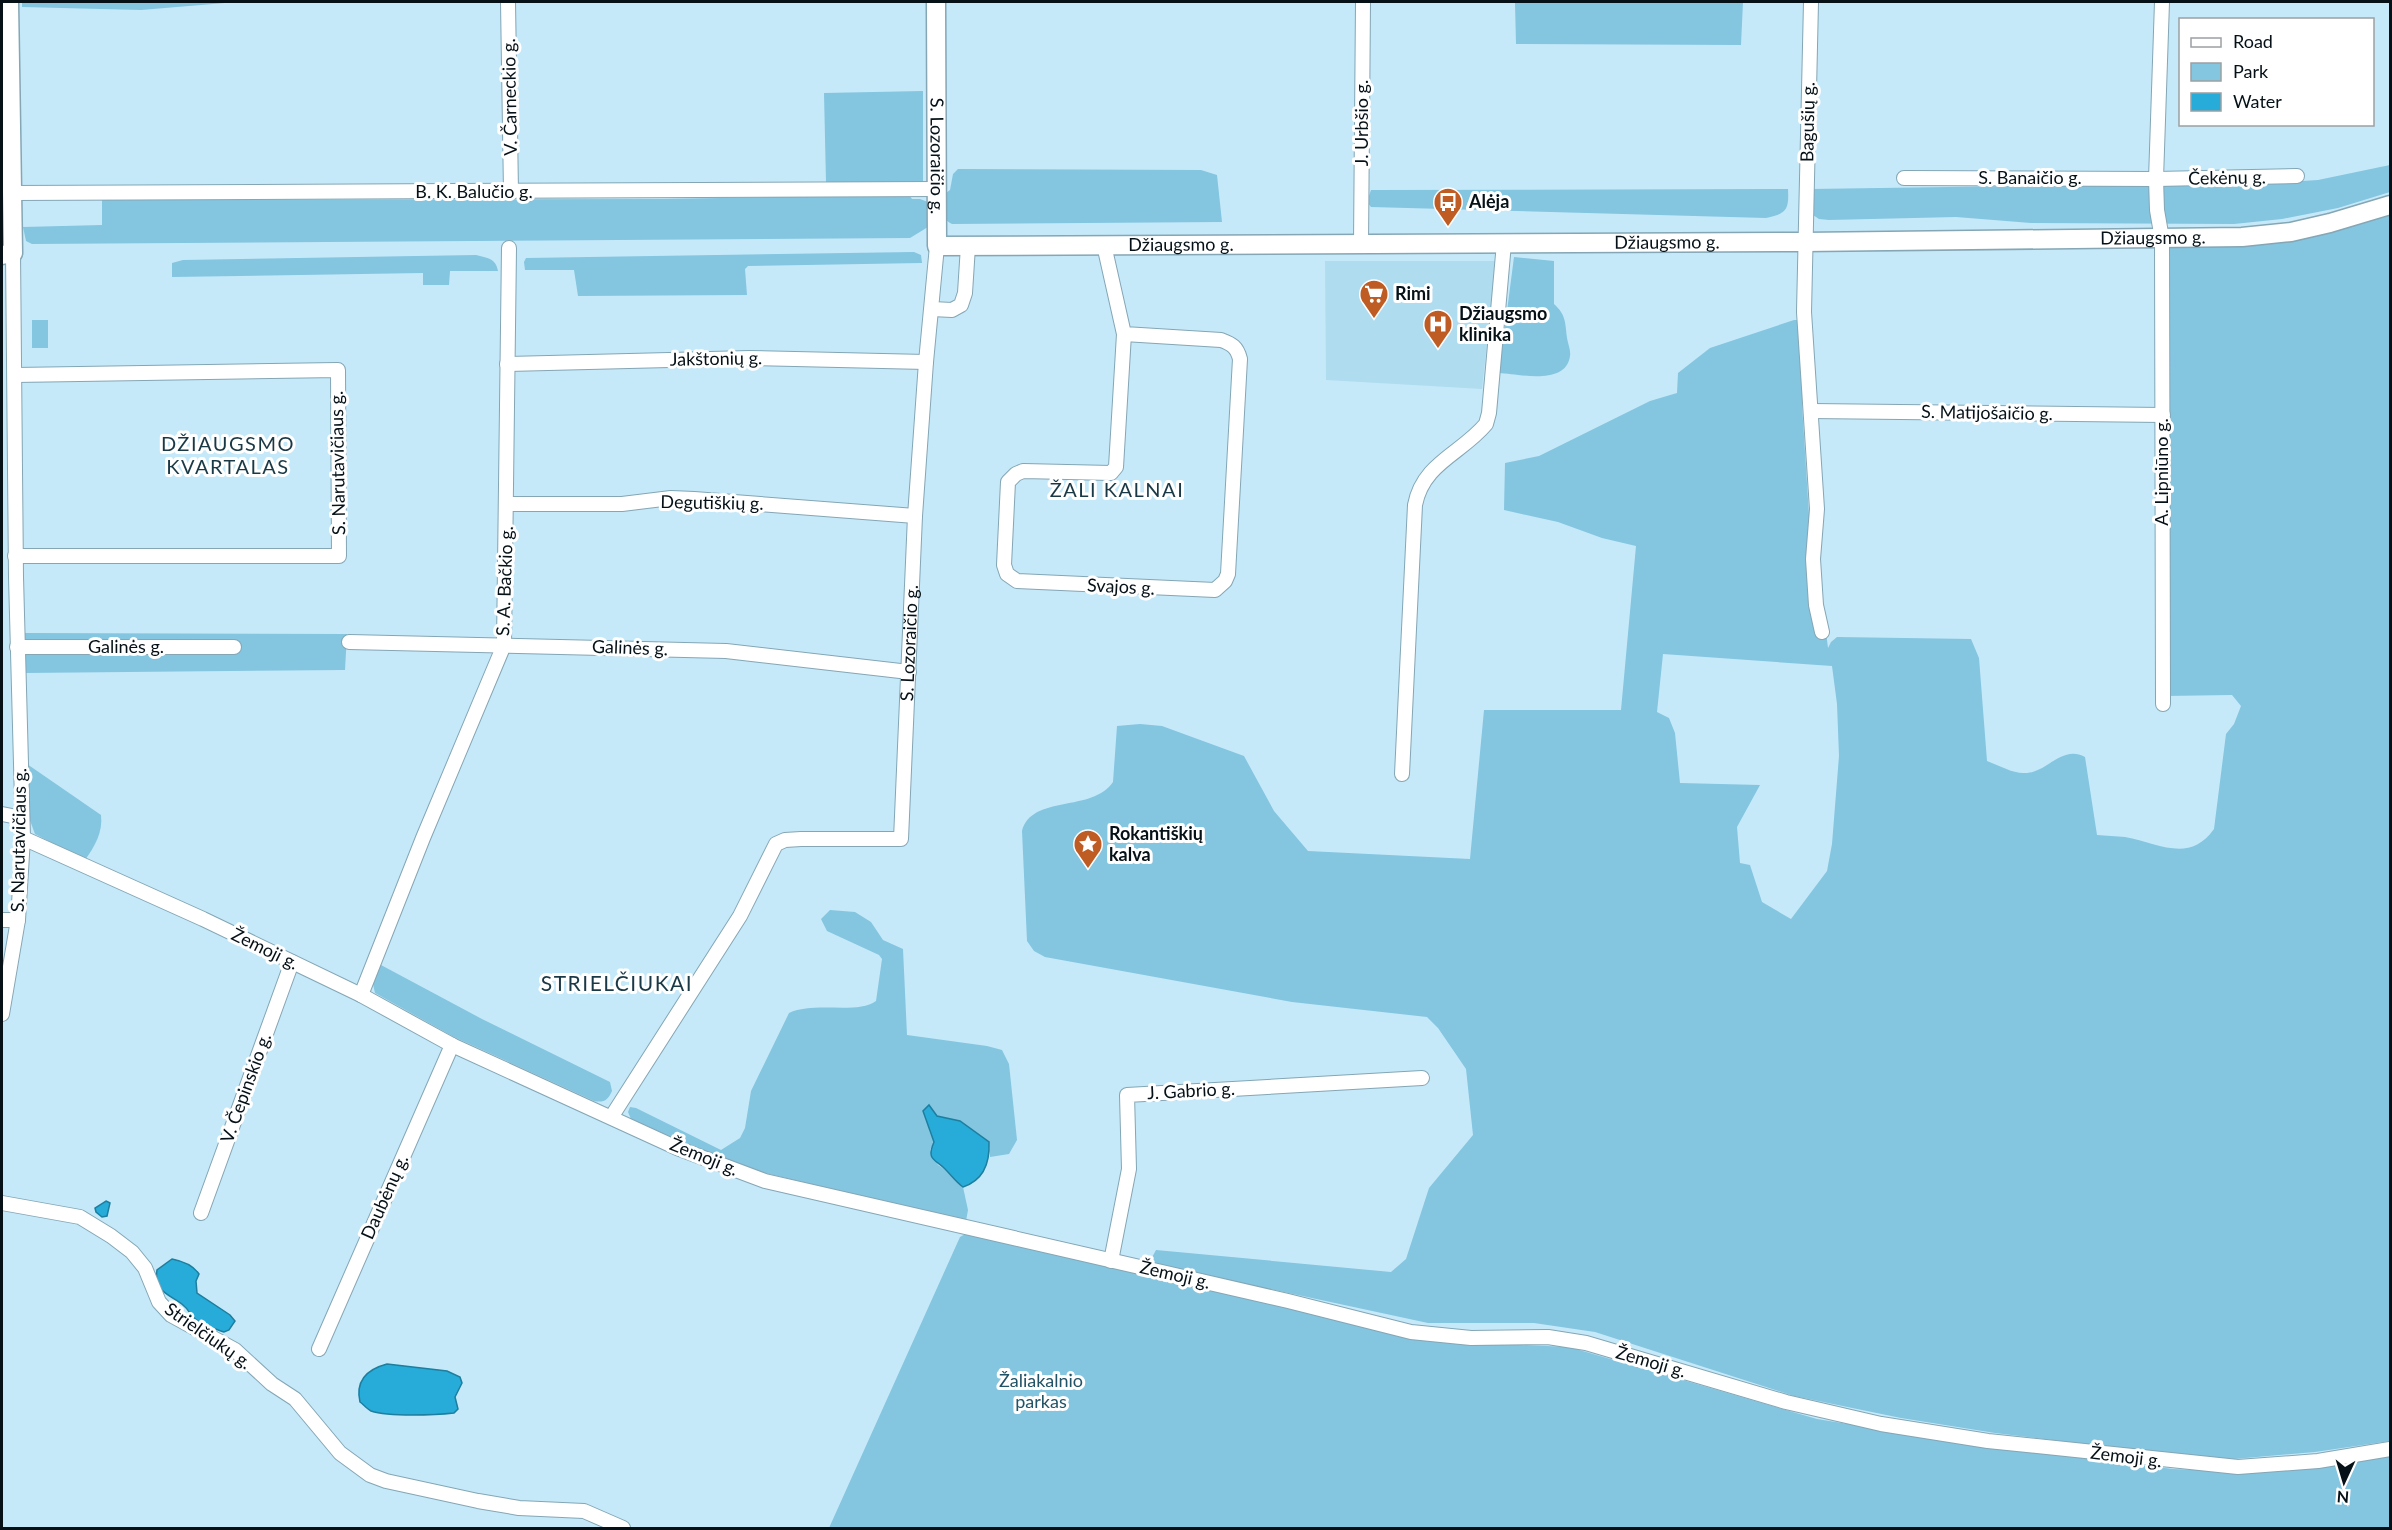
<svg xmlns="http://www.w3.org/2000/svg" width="2392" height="1530" font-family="Lato,sans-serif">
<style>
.built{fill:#b0dcf0}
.green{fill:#84c5e0;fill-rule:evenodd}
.water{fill:#27acd9;stroke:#1d7e9f;stroke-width:1.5}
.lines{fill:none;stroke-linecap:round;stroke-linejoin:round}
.street-casing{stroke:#84a6b5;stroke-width:16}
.secondary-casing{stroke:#84a6b5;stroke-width:21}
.street{stroke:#fff;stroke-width:14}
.secondary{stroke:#fff;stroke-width:18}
.labels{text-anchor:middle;stroke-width:6;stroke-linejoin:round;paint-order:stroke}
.street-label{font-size:18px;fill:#051117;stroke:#fff}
.poi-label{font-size:18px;font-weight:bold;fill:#051117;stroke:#fff;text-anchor:start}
.park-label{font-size:18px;fill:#215366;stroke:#fff}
.neighbourhood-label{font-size:20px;letter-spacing:1.5px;fill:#193946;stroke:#fff}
.quarter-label{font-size:21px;letter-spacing:1.5px;fill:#193946;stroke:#fff}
</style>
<rect width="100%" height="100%" fill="#c5e9f9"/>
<path class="built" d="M1325,261h171l-14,128 -156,-9z"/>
<g class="green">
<path d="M22,2h215l-96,8 -119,-3z"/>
<path d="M1416,2h327l-2,43 -225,-1 -1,-41z"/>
<path d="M923,91v91h-97l-2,-89z"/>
<path d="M2390,165v27l-52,16 -56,11 -48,5 -203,-1 -75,-6 -127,3 -10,-1 -6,-4 -2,-26 474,-7 33,-2z"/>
<path d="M958,169l243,1 16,5 5,47 -270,2c-12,-5 -9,-18 -9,-29l7,-5 3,-16z"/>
<path d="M1788,189c1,20 -1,25 -22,29l-395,-11 -4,-5 4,-12z"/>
<path d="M909,195l3,4h8l8,3v25l-18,11 -878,6 -6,-3 -3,-14 79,-2v-25l559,-1z"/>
<path d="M2390,212v1229l-75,11 -81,7 -78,-6 -161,-20 -94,-15 -107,-22 -199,-64 -61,-9h-106l-279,-60 7,-13 235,22 15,-13 23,-71 44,-53 -7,-66 -28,-41 -11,-11 -135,-15 -247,-45 -11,-6 -7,-10 -5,-110c10,-37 70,-18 91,-49l4,-56 23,-2 22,2 82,30 30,55 34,40 162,8 14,-149h137l15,-164 -34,-8 -44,-16 -54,-12 1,-47 34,-7 111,-55 27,-8 1,-20 32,-25 84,-28h6l3,24 -1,61 8,126 11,1 -1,52 8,64 3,-6 6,-5 134,2 8,19 8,103c11,4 25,12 36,12 23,2 38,-29 62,-16l12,78c9,1 19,1 28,2 34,6 64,27 89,-8l12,-95 8,-10 7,-18 -9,-11 -67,1 2,-449zM1663,654l169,12 5,38 2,52 -7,88 -5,27 -36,48 -29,-17 -12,-37 -10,-2 -3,-36 23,-42 -80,-2 -5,-50 -6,-15 -12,-6z"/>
<path d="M914,252l7,3 1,8 -174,3 -3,3 2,26 -169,1 -4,-26h-49l-1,-8 2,-4z"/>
<path d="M476,255c11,3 20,3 22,16h-48l-1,14h-26v-12l-251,4v-14l11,-3z"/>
<path d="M1514,257l40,4v43c12,11 11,18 13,34 1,6 4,13 3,18 -4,30 -51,18 -71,17z"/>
<rect x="32" y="320" width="16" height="28"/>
<path d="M23,633l324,1 -2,36 -321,3z"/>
<path d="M27,764l74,51c2,17 -6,31 -16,45l-50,-26 -7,-19z"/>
<path d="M830,910l25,2 16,10 12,18 20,9 4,86 80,11 15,4 7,14 8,76 -8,14 -19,3 -1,-15 -29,-21 -23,-5 -8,14 5,12 -4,8 8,15c10,5 16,16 25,22l5,23 -2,11 -201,-48 -58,-20 -76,-34 -3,-7 2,-5 6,1 85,42 19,-12 5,-10 6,-37 38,-78c27,-12 68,2 87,-12l6,-42 -3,-4 -52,-24 -6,-12z"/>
<path d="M381,965l101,54 128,63 2,9c-4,9 -8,12 -18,10l-140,-64 -79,-44 -2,-9z"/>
<path d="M967,1233l459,108 143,6 248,72 161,26 195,24 71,3 146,-18v74h-1561l131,-291z"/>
</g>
<g class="water">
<path d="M929,1105l8,11 23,5 29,21c1,21 -5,38 -26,45 -7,-5 -11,-11 -18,-18 -10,-10 -19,-9 -11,-27l-11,-31z"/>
<path d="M106,1201l4,2 -3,13 -5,1 -6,-5 -1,-4z"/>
<path d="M172,1259c10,2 21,6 27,15l-3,7 1,12 33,22 5,6 -6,9 -5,2c-11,-4 -23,-7 -31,-15 -3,-3 -5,-8 -9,-11 -11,-11 -31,-12 -27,-36z"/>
<path d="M387,1364l60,7 13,6 2,6 -7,14 3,12 -4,4c-18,2 -65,4 -83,-2 -4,-2 -8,-7 -11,-9 -5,-22 8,-33 27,-38z"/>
</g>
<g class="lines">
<g class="street-casing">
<g id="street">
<path d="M508,2l3,190"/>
<path d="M1811,2l-7,310 13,197 -4,50 3,46 6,27"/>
<path d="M2162,2l-6,177 1,31 5,29 1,465"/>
<path d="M1904,178l252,1 141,-3"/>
<path d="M12,193l924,-4"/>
<path d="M1361,244l2,-242"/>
<path d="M1104,245l20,89 -8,133 -5,6 -88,-2 -7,3 -8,8 -4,83 3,9 10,7 198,9 10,-9 3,-7 12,-215c-3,-12 -8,-15 -19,-19l-97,-6"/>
<path d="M932,309l20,1 9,-5 4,-12 3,-47"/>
<path d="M507,364l243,-6 176,4"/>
<path d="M15,375l323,-5 1,186h-324"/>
<path d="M1811,411l352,4"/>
<path d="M507,504h115l49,-6 23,1 221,17"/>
<path d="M349,642l377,9 183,21"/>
<path d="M17,647h217"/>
<path d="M1402,774l13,-269c8,-42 46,-51 71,-81l3,-11 15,-170"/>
<path d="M2,814l20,4"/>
<path d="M23,838l180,81 158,76 91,50 225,103 88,33 523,120 123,31 60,6 77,-1 38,6 200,59 95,22 107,17 250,26 80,-6 72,-12"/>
<path d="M2,920h16"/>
<path d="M361,995l62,-157 81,-193 5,-397"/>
<path d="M2,1014l16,-94 5,-82 -7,-261 -3,-324"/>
<path id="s1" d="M612,1116l128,-200 36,-72 9,-4 16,-1h100l14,-323 11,-154 11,-116"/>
<path d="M2,1203l78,14 31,19 21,16 13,16 14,34 12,13 64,35 37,34 23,15 45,54 30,22 16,6 92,20 41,7 65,3 39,17"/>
<path d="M201,1213l91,-251"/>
<path d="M1111,1261l18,-92 -2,-74 295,-17"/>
<path d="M319,1349l133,-304"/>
</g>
</g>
<g class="secondary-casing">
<g id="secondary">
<path id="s2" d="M936,2l1,244 867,-4 438,-5 49,-5 39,-9 60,-18"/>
<path d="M2,255l11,-2 -4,-251"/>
</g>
</g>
<use href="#street" class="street"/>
<use href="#secondary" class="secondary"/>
</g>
<defs>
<g id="bus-pin" transform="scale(1.5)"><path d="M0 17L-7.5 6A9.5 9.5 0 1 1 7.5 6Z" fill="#bf5c24" stroke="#fff"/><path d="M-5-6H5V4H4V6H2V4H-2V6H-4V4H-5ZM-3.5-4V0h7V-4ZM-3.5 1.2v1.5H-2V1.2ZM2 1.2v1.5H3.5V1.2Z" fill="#fff"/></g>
<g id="supermarket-pin" transform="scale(1.5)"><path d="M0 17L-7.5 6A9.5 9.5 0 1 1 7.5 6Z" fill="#bf5c24" stroke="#fff"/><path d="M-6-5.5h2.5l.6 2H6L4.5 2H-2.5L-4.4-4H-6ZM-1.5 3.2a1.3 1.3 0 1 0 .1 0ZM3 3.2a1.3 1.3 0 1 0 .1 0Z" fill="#fff"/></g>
<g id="hospital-pin" transform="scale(1.5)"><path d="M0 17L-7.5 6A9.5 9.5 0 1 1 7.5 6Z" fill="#bf5c24" stroke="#fff"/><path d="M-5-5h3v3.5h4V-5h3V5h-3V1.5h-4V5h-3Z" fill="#fff"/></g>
<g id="sight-pin" transform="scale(1.5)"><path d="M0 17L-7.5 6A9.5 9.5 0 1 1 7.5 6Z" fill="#bf5c24" stroke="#fff"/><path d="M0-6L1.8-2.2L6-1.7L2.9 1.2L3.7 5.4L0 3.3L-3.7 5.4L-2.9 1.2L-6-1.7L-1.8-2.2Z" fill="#fff"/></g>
</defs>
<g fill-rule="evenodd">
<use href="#bus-pin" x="1448" y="202"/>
<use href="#supermarket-pin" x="1374" y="294"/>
<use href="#hospital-pin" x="1438" y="324"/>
<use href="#sight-pin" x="1088" y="844"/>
</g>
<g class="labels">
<g class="street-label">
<text transform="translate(510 97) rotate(-91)" y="6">V. Čarneckio g.</text>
<text transform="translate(1808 122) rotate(-89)" y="6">Bagušių g.</text>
<text transform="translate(1362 123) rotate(-90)" y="6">J. Urbšio g.</text>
<text dy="6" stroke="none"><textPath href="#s2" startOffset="154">S. Lozoraičio g.</textPath></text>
<text x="2030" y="184">S. Banaičio g.</text>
<text transform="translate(2227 178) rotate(-1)" y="6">Čekėnų g.</text>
<text x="474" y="198">B. K. Balučio g.</text>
<text dy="6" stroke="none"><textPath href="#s2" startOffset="1460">Džiaugsmo g.</textPath></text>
<text dy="6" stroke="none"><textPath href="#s2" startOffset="974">Džiaugsmo g.</textPath></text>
<text dy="6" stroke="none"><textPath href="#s2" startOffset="488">Džiaugsmo g.</textPath></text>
<text transform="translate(716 359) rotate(-1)" y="6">Jakštonių g.</text>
<text transform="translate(1987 413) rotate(1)" y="6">S. Matijošaičio g.</text>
<text transform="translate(338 463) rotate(-91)" y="6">S. Narutavičiaus g.</text>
<text transform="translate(2162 472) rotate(-90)" y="6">A. Lipniūno g.</text>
<text transform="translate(712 503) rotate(1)" y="6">Degutiškių g.</text>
<text transform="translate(505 581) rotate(-88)" y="6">S. A. Bačkio g.</text>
<text transform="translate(1121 587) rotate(3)" y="6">Svajos g.</text>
<text dy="6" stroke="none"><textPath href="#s1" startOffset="640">S. Lozoraičio g.</textPath></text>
<text x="126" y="653">Galinės g.</text>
<text transform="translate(630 648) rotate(2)" y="6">Galinės g.</text>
<text transform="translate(19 840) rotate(-89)" y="6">S. Narutavičiaus g.</text>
<text transform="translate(265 949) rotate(26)" y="6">Žemoji g.</text>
<text transform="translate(246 1088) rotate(-70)" y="6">V. Čepinskio g.</text>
<text transform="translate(1191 1091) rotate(-3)" y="6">J. Gabrio g.</text>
<text transform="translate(704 1157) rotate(22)" y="6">Žemoji g.</text>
<text transform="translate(385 1197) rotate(-66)" y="6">Daubėnų g.</text>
<text transform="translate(1175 1275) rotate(13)" y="6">Žemoji g.</text>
<text transform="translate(208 1336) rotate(35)" y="6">Strielčiukų g.</text>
<text transform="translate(1651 1362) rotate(16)" y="6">Žemoji g.</text>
<text transform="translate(2126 1457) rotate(7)" y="6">Žemoji g.</text>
</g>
<g class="poi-label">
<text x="1469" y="208">Alėja</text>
<text x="1395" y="300">Rimi</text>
<text x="1459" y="320">Džiaugsmo<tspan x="1459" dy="21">klinika</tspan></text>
<text x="1109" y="840">Rokantiškių<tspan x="1109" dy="21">kalva</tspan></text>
</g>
<g class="park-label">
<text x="1041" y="1387">Žaliakalnio<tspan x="1041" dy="21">parkas</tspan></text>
</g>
<g class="neighbourhood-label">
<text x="228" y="451">DŽIAUGSMO<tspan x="228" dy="23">KVARTALAS</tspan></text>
<text x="1117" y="497">ŽALI KALNAI</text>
</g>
<g class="quarter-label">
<text x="617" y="991">STRIELČIUKAI</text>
</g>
</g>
<rect width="2392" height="1530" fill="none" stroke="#051117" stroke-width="6"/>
<rect x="2179" y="18" width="195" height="108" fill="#ffffff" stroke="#9ba0a2" stroke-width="1.5"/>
<rect x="2191" y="38" width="30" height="9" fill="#ffffff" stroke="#9ba0a2" stroke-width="1.5"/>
<text x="2233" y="48" font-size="18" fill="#051117">Road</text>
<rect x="2191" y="63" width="30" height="18" fill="#84c5e0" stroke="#9ba0a2" stroke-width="1.5"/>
<text x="2233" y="78" font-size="18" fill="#051117">Park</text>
<rect x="2191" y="93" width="30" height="18" fill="#27acd9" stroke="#9ba0a2" stroke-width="1.5"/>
<text x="2233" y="108" font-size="18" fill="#051117">Water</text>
<g transform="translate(2344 1482) rotate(184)" stroke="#ffffff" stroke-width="4.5" paint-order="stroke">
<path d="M0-4.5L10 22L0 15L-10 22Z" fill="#051117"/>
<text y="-9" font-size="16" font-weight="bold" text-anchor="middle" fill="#051117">N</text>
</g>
</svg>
